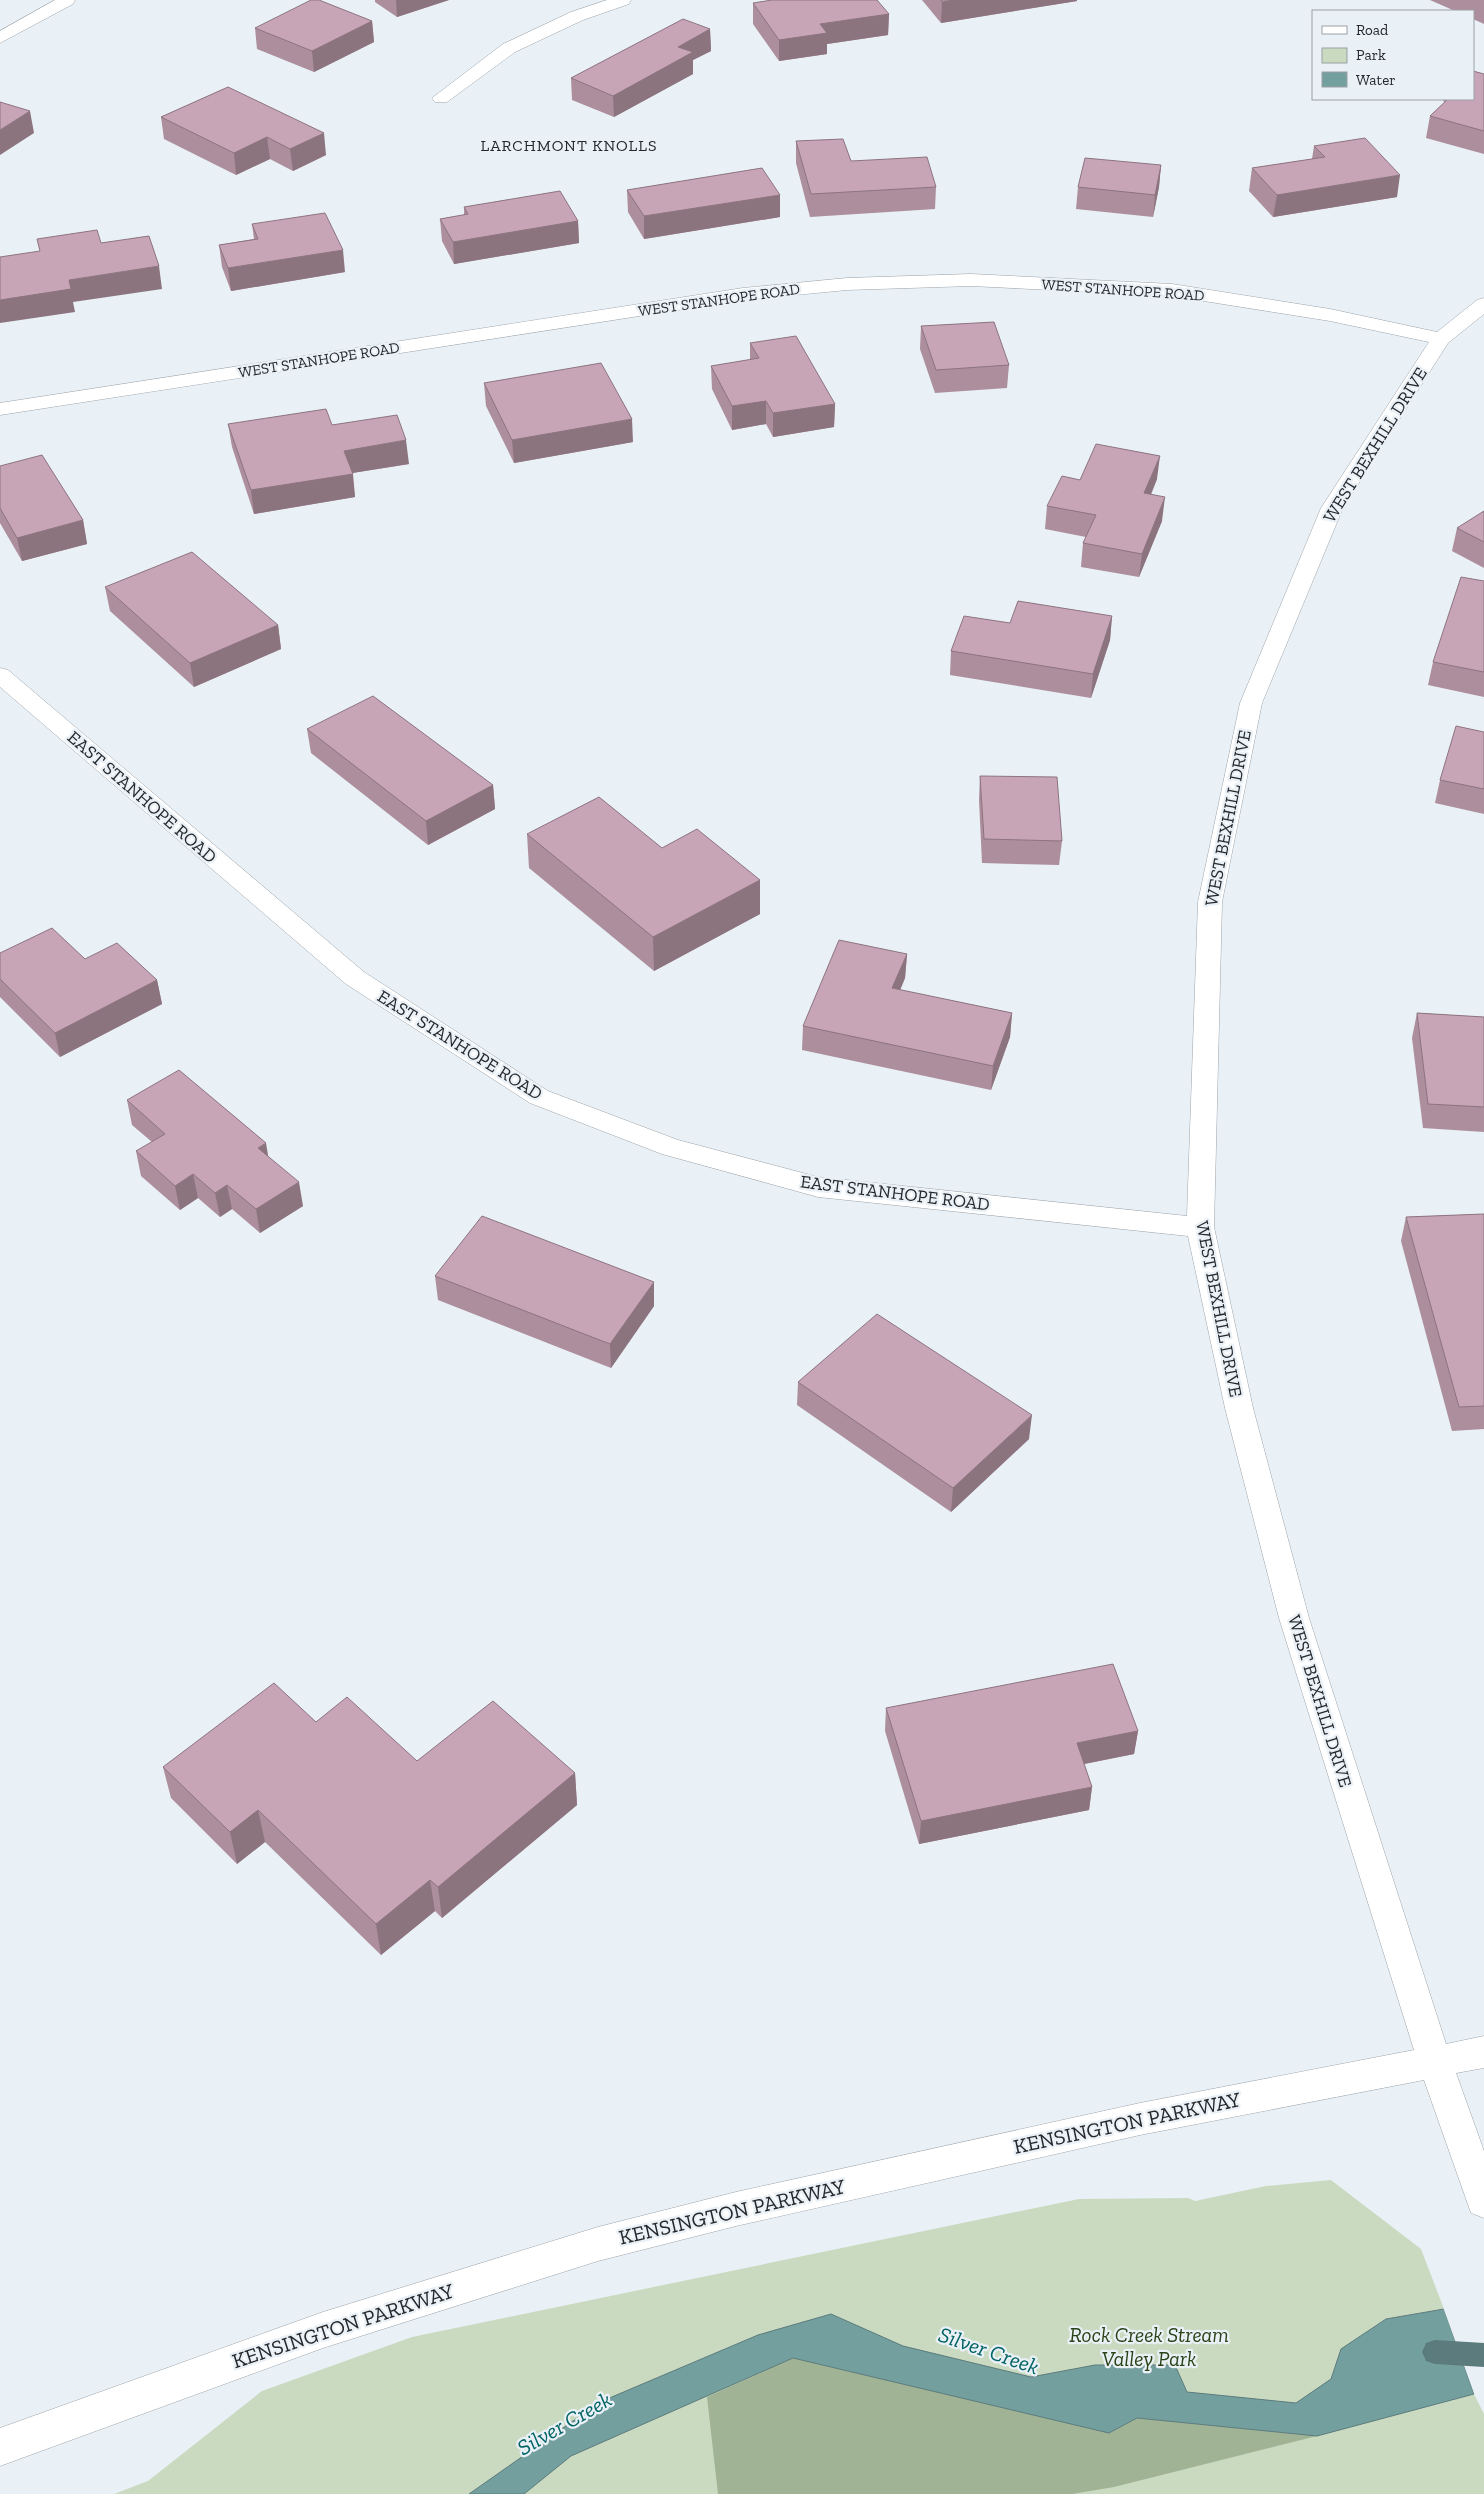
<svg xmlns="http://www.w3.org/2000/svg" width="1484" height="2494" font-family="'Zilla Slab',serif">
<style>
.green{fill:#cadac0}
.forest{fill:#a0b395}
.water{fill:#749f9f;stroke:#5c7b7c}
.pier{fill:#e9f0f6}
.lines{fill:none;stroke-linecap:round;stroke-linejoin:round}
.stream{fill:#5c7b7c;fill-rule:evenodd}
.minor-casing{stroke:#9da4aa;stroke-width:1}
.minor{fill:#fff;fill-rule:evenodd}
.wall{fill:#ac8e9d}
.shaded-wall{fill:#8c747f}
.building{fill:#c8a5b6;stroke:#8c747f}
.labels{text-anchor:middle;stroke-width:4.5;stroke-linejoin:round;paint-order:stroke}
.far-street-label{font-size:15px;fill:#25272a;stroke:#e9f0f6}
.far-neighbourhood-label{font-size:16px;letter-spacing:1px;fill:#25272a;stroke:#e9f0f6}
.street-label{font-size:18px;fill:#25272a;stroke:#e9f0f6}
.near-street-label{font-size:21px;fill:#25272a;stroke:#e9f0f6}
.near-park-label{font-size:21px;font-style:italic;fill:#294316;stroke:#e9f0f6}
.near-water-label{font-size:22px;font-style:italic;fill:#026364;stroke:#e9f0f6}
</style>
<rect width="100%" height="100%" fill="#e9f0f6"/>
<path class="green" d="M1331,2180l90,69 23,60 -58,10 -18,12 62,75 44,-12 10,20v80h-1370l34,-13 114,-90 150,-54 667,-138 109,-1 7,3 71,-15z"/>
<path class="forest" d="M793,2358l316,75 28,-15 180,18 -203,51 -42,7h-354l-11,-97z"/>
<path class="water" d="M1444,2309l30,85 -157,42 -180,-18 -28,15 -316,-75 -222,98 -47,38h-55l131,-92 158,-67 73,-21 72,32 128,31 64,-12h80l12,27 109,11 35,-24 10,-30 45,-30z"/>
<path class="pier" d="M1443,2307l3,2 30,84 -1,3z"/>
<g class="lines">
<path class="stream" d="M1435,2340l49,3v24l-49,-3 -9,-3 -4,-9 4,-9z"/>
<g class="minor-casing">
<g id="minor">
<path d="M55,0h20l-2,4 -73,39v-12z"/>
<path d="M607,0h24l-2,4 -46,16 -68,32 -68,50h-12l-3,-4 71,-54 68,-32z"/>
<path d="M971,274l201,10 158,25 107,23 40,-32 7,-2v16l-36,29 -105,165 -81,195 -40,199 -8,325 39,181 56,210 137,426 38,-8v32l-28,5 28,78v67l-13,-5 -47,-133 -284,55 -404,91 -138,35 -275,87 -323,118v-38l323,-116 275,-85 138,-35 404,-89 274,-53 -135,-432 -54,-210 -37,-172 -370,-39 -156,-43 -132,-51 -184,-119 -346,-297v-19l8,2 356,302 184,119 130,49 140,37 369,39 11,-314 42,-199 81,-195 108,-166 -99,-21 -158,-25 -201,-10 -124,4 -104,10 -743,115v-12l743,-115 104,-10z"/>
</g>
</g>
<use href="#minor" class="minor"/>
</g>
<g class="wall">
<path d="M375,0h74l-52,17 -22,-15z"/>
<path d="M922,0h155v1l-136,22z"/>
<path d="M1430,0h54v24l-11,-5v-8h-18z"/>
<path d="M753,3l136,11 -1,21 -61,9v10l-48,7 -26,-37z"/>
<path d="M372,21l2,21 -60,30 -57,-23 -2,-21z"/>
<path d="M710,29l1,22 -18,9v14l-79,43 -42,-17 -1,-22z"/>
<path d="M1484,74v80l-58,-16 4,-22 15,-14 -2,-1v-2h30z"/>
<path d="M228,87l98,68 -33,16 -23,-12 -34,16 -72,-36 -3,-22z"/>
<path d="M796,141l55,20 85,26 -1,22 -125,8 -14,-54z"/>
<path d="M1314,146l83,51 -124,20 -24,-26 3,-23 60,-9z"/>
<path d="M1161,165l-2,22 -6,30 -77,-8 2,-22z"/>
<path d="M627,190l153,5v22l-136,22 -16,-27z"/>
<path d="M464,207l114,14 1,22 -125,21 -12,-23 -2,-22 24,-4z"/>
<path d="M252,224l93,48 -114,19 -9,-24 -3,-22 35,-6z"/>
<path d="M921,326l88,39 -2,23 -72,5 -15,-44z"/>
<path d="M750,343l85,61 -1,23 -61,10 -7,-13 -34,6 -20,-41 -1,-23 39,-6z"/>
<path d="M484,383l149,59 -119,21 -28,-57z"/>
<path d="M228,424l104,1 77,39 -57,9 3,24 -101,17 -22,-67z"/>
<path d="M0,466l83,54 4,24 -65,17 -22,-38z"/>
<path d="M1157,479l-6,16 11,26 -23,56 -58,-10 2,-24 3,-6 -41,-8 2,-23 33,-26z"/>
<path d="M1484,511v57l-32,-17 5,-23z"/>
<path d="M1484,581v116l-56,-12 5,-23z"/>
<path d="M105,587l173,38 3,24 -87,38 -84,-76z"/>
<path d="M1112,616l-2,24 -19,58 -141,-23 1,-24 59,-28z"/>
<path d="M307,729l186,56 2,24 -67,36 -117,-92z"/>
<path d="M1484,732v82l-49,-11 5,-23z"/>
<path d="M980,776l82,65 -3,24 -77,-2 -3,-63z"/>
<path d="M527,834l135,14 98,32v34l-106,57 -125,-103z"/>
<path d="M0,953l85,6 72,21 5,24 -102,53 -60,-60z"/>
<path d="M907,954l-2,24 -5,12 112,23 -2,24 -19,53 -189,-40 1,-24z"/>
<path d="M1417,1013l67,4v115l-61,-4 -11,-90z"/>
<path d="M127,1100l141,57 35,49 -43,27 -28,-24 -12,8 -22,-19 -18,12 -39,-34 -5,-25 16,-9 -20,-17z"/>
<path d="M1484,1214v215l-32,2 -51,-190 5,-24z"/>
<path d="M435,1276l219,30 -43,62 -173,-68z"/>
<path d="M798,1382l231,57 -78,73 -154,-107z"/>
<path d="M886,1708l252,23 -4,23 -50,10 8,23 -3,23 -170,34 -34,-113z"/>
<path d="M316,1722l101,39 158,12 2,32 -135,113 -7,-7 -54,44 -116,-113 -28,22 -66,-66 -8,-31z"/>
</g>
<g class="shaded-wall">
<path d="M396,0h53l-52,17z"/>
<path d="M953,0h124v1l-136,22 1,-21z"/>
<path d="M889,14l-1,21 -61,9v10l-48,7v-21l41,-16z"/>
<path d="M372,21l2,21 -60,30 -2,-21z"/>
<path d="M710,29l1,22 -18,9v14l-79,43 -1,-21 65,-49z"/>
<path d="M30,111l4,22 -34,22v-25z"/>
<path d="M324,133l2,22 -33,16 -3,-22z"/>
<path d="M267,137l3,22 -34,16 -2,-22z"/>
<path d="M1161,165l-2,22 -6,30 2,-22z"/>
<path d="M1400,175l-3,22 -124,20 4,-22z"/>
<path d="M780,195v22l-136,22v-23z"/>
<path d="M578,221l1,22 -125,21 -1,-22z"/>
<path d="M343,250l2,22 -114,19 -3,-23z"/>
<path d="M159,266l3,23 -89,13 2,10 -75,11v-23l69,-20z"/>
<path d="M766,401v23l-34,6v-24z"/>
<path d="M835,404l-1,23 -61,10v-24z"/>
<path d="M632,419l1,23 -119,21 -2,-23z"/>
<path d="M406,440l3,24 -63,10 -2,-23z"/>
<path d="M1160,456l-3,23 -16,38 3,-24z"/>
<path d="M353,474l2,23 -101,17 -3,-24z"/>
<path d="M1165,497l-3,24 -23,56 3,-23z"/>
<path d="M83,520l4,24 -65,17 -5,-23z"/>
<path d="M1112,616l-2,24 -19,58 2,-24z"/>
<path d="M278,625l3,24 -87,38 -4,-24z"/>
<path d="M493,785l2,24 -67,36 -2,-24z"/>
<path d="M760,880v34l-106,57 -1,-34z"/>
<path d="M907,954l-2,24 -14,34 1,-24z"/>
<path d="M157,980l5,24 -102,53 -5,-24z"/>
<path d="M1012,1013l-2,24 -19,53 2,-24z"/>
<path d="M266,1143l4,24 -12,-19z"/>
<path d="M193,1174l5,24 -18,12 -5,-24z"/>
<path d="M299,1182l4,24 -43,27 -4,-24z"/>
<path d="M227,1185l5,24 -12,8 -5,-24z"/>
<path d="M654,1282v24l-43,62 -1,-24z"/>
<path d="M1032,1415l-3,24 -78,73 2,-24z"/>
<path d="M1138,1731l-4,23 -60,12 3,-23z"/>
<path d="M575,1773l2,32 -135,113 -4,-31z"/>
<path d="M1092,1787l-3,23 -170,34 2,-23z"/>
<path d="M258,1810l7,32 -28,22 -7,-32z"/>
<path d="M430,1880l5,31 -54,44 -5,-31z"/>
</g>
<g class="building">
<path d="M311,0h8l53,21 -60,30 -57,-23z"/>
<path d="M772,0h105l12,14 -69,10 7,9 -48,7 -26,-37z"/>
<path d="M941,0h12l-11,2z"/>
<path d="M683,19l27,10 -32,18 15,5 -80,44 -42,-18z"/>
<path d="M1473,71l11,3v57l-54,-15 18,-17h25z"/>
<path d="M228,87l96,46 -34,16 -23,-12 -33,16 -73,-36z"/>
<path d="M0,102l30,9 -30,19z"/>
<path d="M1365,138l35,37 -123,20 -25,-27 73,-11 -11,-11z"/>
<path d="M843,139l8,22 76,-4 9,30 -125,7 -15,-53z"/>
<path d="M1085,158l76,7 -6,30 -77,-8z"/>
<path d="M762,168l18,27 -136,21 -17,-26z"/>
<path d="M560,191l18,30 -125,21 -13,-23 28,-5 -4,-7z"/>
<path d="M325,213l18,37 -115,18 -9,-23 39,-6 -6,-15z"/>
<path d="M97,230l4,13 48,-7 10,30 -90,14 2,9 -71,11v-43l40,-6 -3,-12z"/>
<path d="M994,322l15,43 -73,5 -15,-44z"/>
<path d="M796,336l39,68 -62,9 -7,-12 -34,5 -21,-40 48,-8 -9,-15z"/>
<path d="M601,363l31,56 -120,21 -28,-57z"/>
<path d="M326,409l6,16 65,-10 9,25 -62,11 9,23 -102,16 -23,-66z"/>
<path d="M1096,444l64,12 -16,37 21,4 -23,57 -59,-11 13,-28 -49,-9 15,-30 18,4z"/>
<path d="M42,455l41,65 -66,18 -17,-30v-42z"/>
<path d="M1484,511v31l-27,-14z"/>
<path d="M192,552l86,73 -88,38 -85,-76z"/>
<path d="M1461,577l23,4v91l-51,-10z"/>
<path d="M1018,601l94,15 -19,58 -142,-23 13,-35 46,7z"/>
<path d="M373,696l120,89 -67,36 -119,-92z"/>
<path d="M1456,726l28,6v57l-44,-9z"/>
<path d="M980,776l77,1 5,64 -78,-2z"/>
<path d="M599,797l63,51 35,-19 63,51 -107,57 -126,-103z"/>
<path d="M52,928l33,31 32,-16 40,37 -102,53 -55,-54v-26z"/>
<path d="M839,940l68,14 -15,34 120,25 -19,53 -190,-40z"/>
<path d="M1417,1013l67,4v90l-56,-3z"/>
<path d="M179,1070l87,73 -8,5 41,34 -43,27 -29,-24 -12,8 -22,-19 -18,12 -39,-35 29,-17 -38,-34z"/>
<path d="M1484,1214v192l-25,1 -53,-190z"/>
<path d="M482,1216l172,66 -44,62 -175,-68z"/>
<path d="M877,1314l155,101 -79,73 -155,-106z"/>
<path d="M1113,1664l25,67 -61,12 15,44 -171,34 -35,-113z"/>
<path d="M274,1683l42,39 31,-25 70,64 76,-60 82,72 -137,114 -8,-7 -54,44 -118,-114 -28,22 -67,-65z"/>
</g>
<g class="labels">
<g class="far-street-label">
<text transform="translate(1123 290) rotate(4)" y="5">WEST STANHOPE ROAD</text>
<text transform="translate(719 300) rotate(-8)" y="5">WEST STANHOPE ROAD</text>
<text transform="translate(319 360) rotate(-9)" y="5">WEST STANHOPE ROAD</text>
</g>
<g class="far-neighbourhood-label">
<text x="569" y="151">LARCHMONT KNOLLS</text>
</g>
<g class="street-label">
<text transform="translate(1375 445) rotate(-58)" y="6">WEST BEXHILL DRIVE</text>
<text transform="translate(142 797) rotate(41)" y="6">EAST STANHOPE ROAD</text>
<text transform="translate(1228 818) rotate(-79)" y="6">WEST BEXHILL DRIVE</text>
<text transform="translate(460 1045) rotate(32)" y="6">EAST STANHOPE ROAD</text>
<text transform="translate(895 1193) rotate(7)" y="6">EAST STANHOPE ROAD</text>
<text transform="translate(1219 1309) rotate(79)" y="6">WEST BEXHILL DRIVE</text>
<text transform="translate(1320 1701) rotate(73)" y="6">WEST BEXHILL DRIVE</text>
</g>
<g class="near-street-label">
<text transform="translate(1127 2123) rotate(-12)" y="7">KENSINGTON PARKWAY</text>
<text transform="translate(732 2212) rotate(-13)" y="7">KENSINGTON PARKWAY</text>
<text transform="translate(343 2326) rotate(-18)" y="7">KENSINGTON PARKWAY</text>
</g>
<g class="near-park-label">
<text x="1149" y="2342">Rock Creek Stream<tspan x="1149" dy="24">Valley Park</tspan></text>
</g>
<g class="near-water-label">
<text transform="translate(989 2350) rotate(19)" y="8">Silver Creek</text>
<text transform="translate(564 2423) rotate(-30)" y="8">Silver Creek</text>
</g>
</g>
<rect x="1312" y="10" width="162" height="90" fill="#e9f0f6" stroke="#9ba0a4"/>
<rect x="1322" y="26" width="25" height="8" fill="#ffffff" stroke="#9ba0a4"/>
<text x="1356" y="35" font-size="15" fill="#25272a">Road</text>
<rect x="1322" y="48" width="25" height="15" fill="#cadac0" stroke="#9ba0a4"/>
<text x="1356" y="60" font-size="15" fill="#25272a">Park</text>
<rect x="1322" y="72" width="25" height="15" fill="#749f9f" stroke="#9ba0a4"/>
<text x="1356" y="85" font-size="15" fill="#25272a">Water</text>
</svg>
